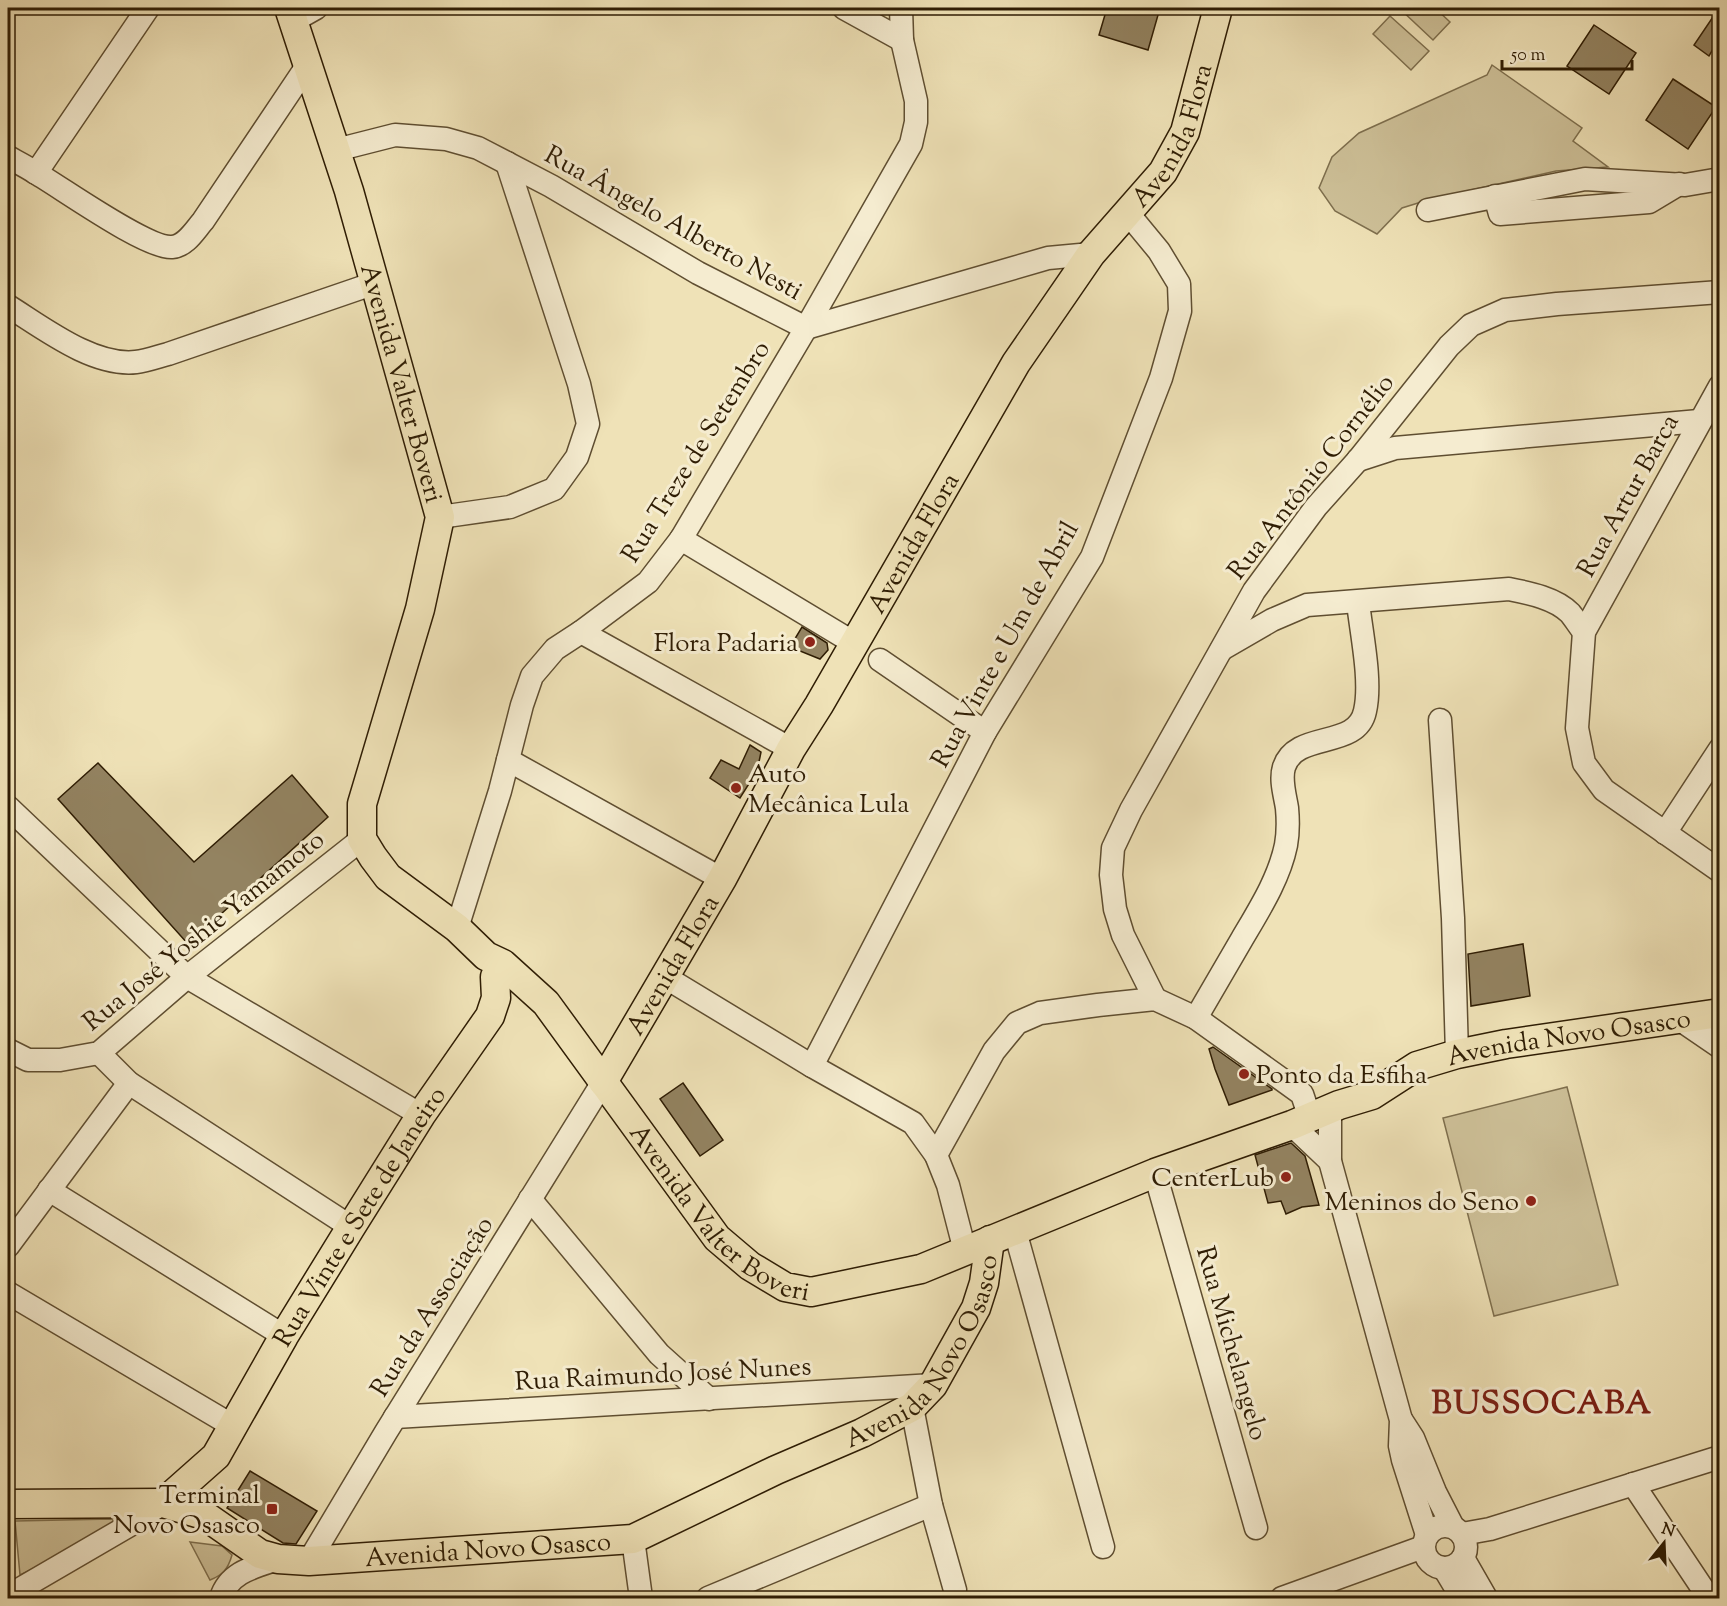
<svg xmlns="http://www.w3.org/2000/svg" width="1727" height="1606" font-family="'Sorts Mill Goudy',serif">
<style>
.green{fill:#cec199;stroke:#7e6f4e;stroke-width:1.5}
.building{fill:#938361;stroke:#2f1d04;stroke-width:1.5}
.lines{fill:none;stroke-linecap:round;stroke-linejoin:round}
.minor-casing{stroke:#5f4e31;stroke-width:25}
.major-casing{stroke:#2f1d04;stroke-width:31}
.minor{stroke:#f5ecd0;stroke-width:22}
.major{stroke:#efe2b7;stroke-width:28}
.poi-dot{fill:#8f2418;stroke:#f5ecd0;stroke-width:2}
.labels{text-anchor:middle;stroke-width:6;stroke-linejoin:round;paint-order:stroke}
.street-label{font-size:26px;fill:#2f1d04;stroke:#f5ecd0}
.poi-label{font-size:26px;fill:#2f1d04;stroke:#f5ecd0;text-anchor:end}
.district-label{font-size:32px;font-weight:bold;letter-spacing:1.5px;fill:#7a1f14;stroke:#f5ecd0}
</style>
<rect width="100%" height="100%" fill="#efe2b7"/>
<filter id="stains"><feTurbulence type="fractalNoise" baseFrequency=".00333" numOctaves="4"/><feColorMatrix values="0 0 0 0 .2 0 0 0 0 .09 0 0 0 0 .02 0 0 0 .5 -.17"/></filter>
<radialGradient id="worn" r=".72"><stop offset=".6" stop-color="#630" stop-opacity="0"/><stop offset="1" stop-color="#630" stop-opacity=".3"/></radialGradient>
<g class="green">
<path d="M1399,8h36l15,14 -17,18z"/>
<path d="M1390,16l39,35 -18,19 -38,-36z"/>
<path d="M1492,65l90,63 -9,13 35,26 -52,4 -125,28 -29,9 -25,26 -42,-23 -16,-23 13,-31 27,-24 128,-58z"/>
<path d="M1567,1087l51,198 -124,31 -51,-198z"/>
<path d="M112,1519l3,4 -2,7 -93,45 -5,-54z"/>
<path d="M190,1542l32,4 10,9c-4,14 -9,20 -22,25z"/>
</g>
<g class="building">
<path d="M1107,8h53l-12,42 -49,-15z"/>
<path d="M1719,8v31l-10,17 -15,-11z"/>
<path d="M1594,25l42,28 -27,41 -42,-28z"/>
<path d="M1673,79l43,28 -28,42 -42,-29z"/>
<path d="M802,627l25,16 1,7 -8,9 -30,-12z"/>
<path d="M750,745l11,7 -1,5 -3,14 -17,27 -30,-20 11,-18 18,9z"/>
<path d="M98,763l96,99 98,-87 36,42 -140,127 -130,-145z"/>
<path d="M1523,944l7,52 -59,10 -3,-52z"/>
<path d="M1213,1047l59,42v1l-43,15 -14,-36 -6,-20z"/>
<path d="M683,1083l40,57 -23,16 -40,-57z"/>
<path d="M1291,1143l14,13 14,49 -17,2 -16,7 -5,-13 -13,2 -13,-48z"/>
<path d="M250,1471l67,40 -21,33 -13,-1 -56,-35z"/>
</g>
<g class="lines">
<g class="minor-casing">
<g id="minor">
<path d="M844,8l58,32"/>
<path d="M293,21l23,-13"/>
<path d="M336,150l59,-15 51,4 32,9 73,38 147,87 108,55 242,-70 43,-4"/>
<path d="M8,157c9,5 19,10 28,16 26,15 111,76 136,74 14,-1 23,-17 31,-26l104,-155"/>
<path d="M36,173l112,-165"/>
<path d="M1495,196l5,18 149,-12 30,-18"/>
<path d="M1428,210l157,-31 100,6 35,-6"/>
<path d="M8,306c34,21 85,61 128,56 10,-1 21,-5 32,-8l207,-71"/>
<path d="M1720,386l-136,246 -7,96 7,35 20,27 116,81"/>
<path d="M1358,460l37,-12 304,-27"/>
<path d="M440,517l70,-10 44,-18 23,-32 11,-33 -9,-40 -72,-221"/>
<path d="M681,539l173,104"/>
<path d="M581,632l210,117"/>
<path d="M1222,649l50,-29 35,-15 202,-16c20,4 46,9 61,24 5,6 9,13 14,19"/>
<path d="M880,660l105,72"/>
<path d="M1440,720l13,198 4,136"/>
<path d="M508,760l214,119"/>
<path d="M8,807l179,170 234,138"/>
<path d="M1665,833l55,-84"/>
<path d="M457,928l43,-137 22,-86 10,-29 23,-27 26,-17 67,-50 33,-43 125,-211 105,-184 5,-22v-21l-14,-61 -1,-32"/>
<path d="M665,977l147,89 101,57 23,32 12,30 17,66"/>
<path d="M1155,999l-32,-64 -8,-26 -4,-34 2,-27 18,-38 123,-219 62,-84 42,-47 91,-114 22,-21 34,-15 52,-6 163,-12"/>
<path d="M1196,1018c15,-26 30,-52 46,-79 17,-29 37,-60 44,-94 2,-11 2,-26 1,-37 -2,-13 -7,-28 -3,-41 12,-37 73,-17 81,-56 7,-30 -4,-79 -7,-109"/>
<path d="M1679,1019l41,28"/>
<path d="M8,1050l20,10h32l39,-7 88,-76 175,-138"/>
<path d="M99,1053l30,30 222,144"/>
<path d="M812,1066l173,-334 107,-175 69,-179 19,-67 -1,-27 -20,-33 -33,-40"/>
<path d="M1330,1110v51l71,259 -1,26 3,14 24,75"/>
<path d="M1292,1125l38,36"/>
<path d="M936,1155l58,-104 23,-28 23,-10 58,-8 57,-6 41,19 106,76 8,24"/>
<path d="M1155,1173l101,355"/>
<path d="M49,1190l235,146"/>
<path d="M530,1199l129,155 50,45"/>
<path d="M1015,1231l88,316"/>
<path d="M8,1246l121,-163"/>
<path d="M8,1293l225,133"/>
<path d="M912,1407l19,98 24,85"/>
<path d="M395,1417l538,-32"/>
<path d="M1402,1421l11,17 22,54 18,35"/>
<path d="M1633,1484l76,114"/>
<circle cx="1445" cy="1547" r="21"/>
<path d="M1462,1534l28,-5 230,-72"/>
<path d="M633,1539l8,59"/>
<path d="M1463,1558l23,40"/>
<path d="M309,1561l77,-129 217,-350"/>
<path d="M1444,1568l18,30"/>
<path d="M8,1596l122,-71 33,-22"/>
<path d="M221,1598c8,-26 33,-31 57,-39"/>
<path d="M708,1598l223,-93"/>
<path d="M1282,1598l141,-51"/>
</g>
</g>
<g class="major-casing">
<g id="major">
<path id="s1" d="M289,8l60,183 91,326 -20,92 -58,195v35l11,18 15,20 69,51 29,28 17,8 43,39 171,235 33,28 35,21 26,5 110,-23 234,-96 137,-48 47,-20 33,-10 45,-29 40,-12 49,-10 214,-31"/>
<path id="s2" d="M603,1082l119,-203 69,-130 28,-44 197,-342 75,-109 72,-82 22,-40 33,-124"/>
<path id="s3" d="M163,1503l53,-47 68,-120 67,-109 70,-112 69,-99 6,-18 -1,-21"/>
<path id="s4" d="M8,1504l155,-1 41,12 56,39 18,5 31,2 324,-22 143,-69 86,-37 50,-26 21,-22 43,-77 8,-25 6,-43"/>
</g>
</g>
<use href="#minor" class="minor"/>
<use href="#major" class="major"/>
</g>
<g class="poi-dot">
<circle cx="810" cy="642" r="6"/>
<circle cx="736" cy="788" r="6"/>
<circle cx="1244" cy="1074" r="6"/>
<circle cx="1286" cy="1177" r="6"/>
<circle cx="1531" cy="1201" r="6"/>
<rect x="266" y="1503" width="12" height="12" rx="3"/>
</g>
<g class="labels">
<g class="street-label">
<text dy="9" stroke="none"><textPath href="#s2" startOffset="1108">Avenida Flora</textPath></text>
<text transform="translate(674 222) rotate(29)" y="9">Rua Ângelo Alberto Nesti</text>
<text dy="9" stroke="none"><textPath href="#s1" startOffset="392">Avenida Valter Boveri</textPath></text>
<text transform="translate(695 451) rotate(-58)" y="9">Rua Treze de Setembro</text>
<text transform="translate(1310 476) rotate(-52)" y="9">Rua Antônio Cornélio</text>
<text transform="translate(1627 495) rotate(-61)" y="9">Rua Artur Barca</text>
<text dy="9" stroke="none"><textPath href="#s2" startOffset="622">Avenida Flora</textPath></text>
<text transform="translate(1004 644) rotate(-61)" y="9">Rua Vinte e Um de Abril</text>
<text transform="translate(203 930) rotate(-39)" y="9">Rua José Yoshie Yamamoto</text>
<text dy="9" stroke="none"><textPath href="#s2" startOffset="136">Avenida Flora</textPath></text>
<text dy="9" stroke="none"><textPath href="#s1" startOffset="2318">Avenida Novo Osasco</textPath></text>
<text dy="9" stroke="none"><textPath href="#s1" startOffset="1389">Avenida Valter Boveri</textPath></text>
<text dy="9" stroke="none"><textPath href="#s3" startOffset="350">Rua Vinte e Sete de Janeiro</textPath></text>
<text transform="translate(431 1306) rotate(-58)" y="9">Rua da Associação</text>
<text transform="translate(1233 1343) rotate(74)" y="9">Rua Michelangelo</text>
<text dy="9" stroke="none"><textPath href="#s4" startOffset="999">Avenida Novo Osasco</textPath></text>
<text transform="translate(663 1373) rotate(-3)" y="9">Rua Raimundo José Nunes</text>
<text dy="9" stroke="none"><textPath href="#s4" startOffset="495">Avenida Novo Osasco</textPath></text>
</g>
<g class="poi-label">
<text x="798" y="651">Flora Padaria</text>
<text x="748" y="782" text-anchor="start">Auto<tspan x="748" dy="30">Mecânica Lula</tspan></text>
<text x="1256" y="1083" text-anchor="start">Ponto da Esfiha</text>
<text x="1274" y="1186">CenterLub</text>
<text x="1519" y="1210">Meninos do Seno</text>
<text x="260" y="1503">Terminal<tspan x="260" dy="30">Novo Osasco</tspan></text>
</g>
<g class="district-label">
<text x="1542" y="1413">BUSSOCABA</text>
</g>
</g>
<rect width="1727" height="1606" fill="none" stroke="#efe2b7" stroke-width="30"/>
<rect x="9" y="9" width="1709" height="1588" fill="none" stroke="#2f1d04" stroke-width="3"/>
<rect x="15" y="15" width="1697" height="1576" fill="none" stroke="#2f1d04" stroke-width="1.5"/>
<g transform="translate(1664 1543) rotate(18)" stroke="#f5ecd0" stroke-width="4.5" paint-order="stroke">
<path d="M0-4.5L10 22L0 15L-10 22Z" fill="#2f1d04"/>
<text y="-9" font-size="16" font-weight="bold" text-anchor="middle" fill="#2f1d04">N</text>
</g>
<path d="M1502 60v9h130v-9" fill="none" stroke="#2f1d04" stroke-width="3"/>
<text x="1511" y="60" font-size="18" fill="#2f1d04" stroke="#f5ecd0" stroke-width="4.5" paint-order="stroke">50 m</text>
<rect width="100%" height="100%" filter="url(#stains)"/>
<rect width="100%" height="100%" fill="url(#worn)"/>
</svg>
